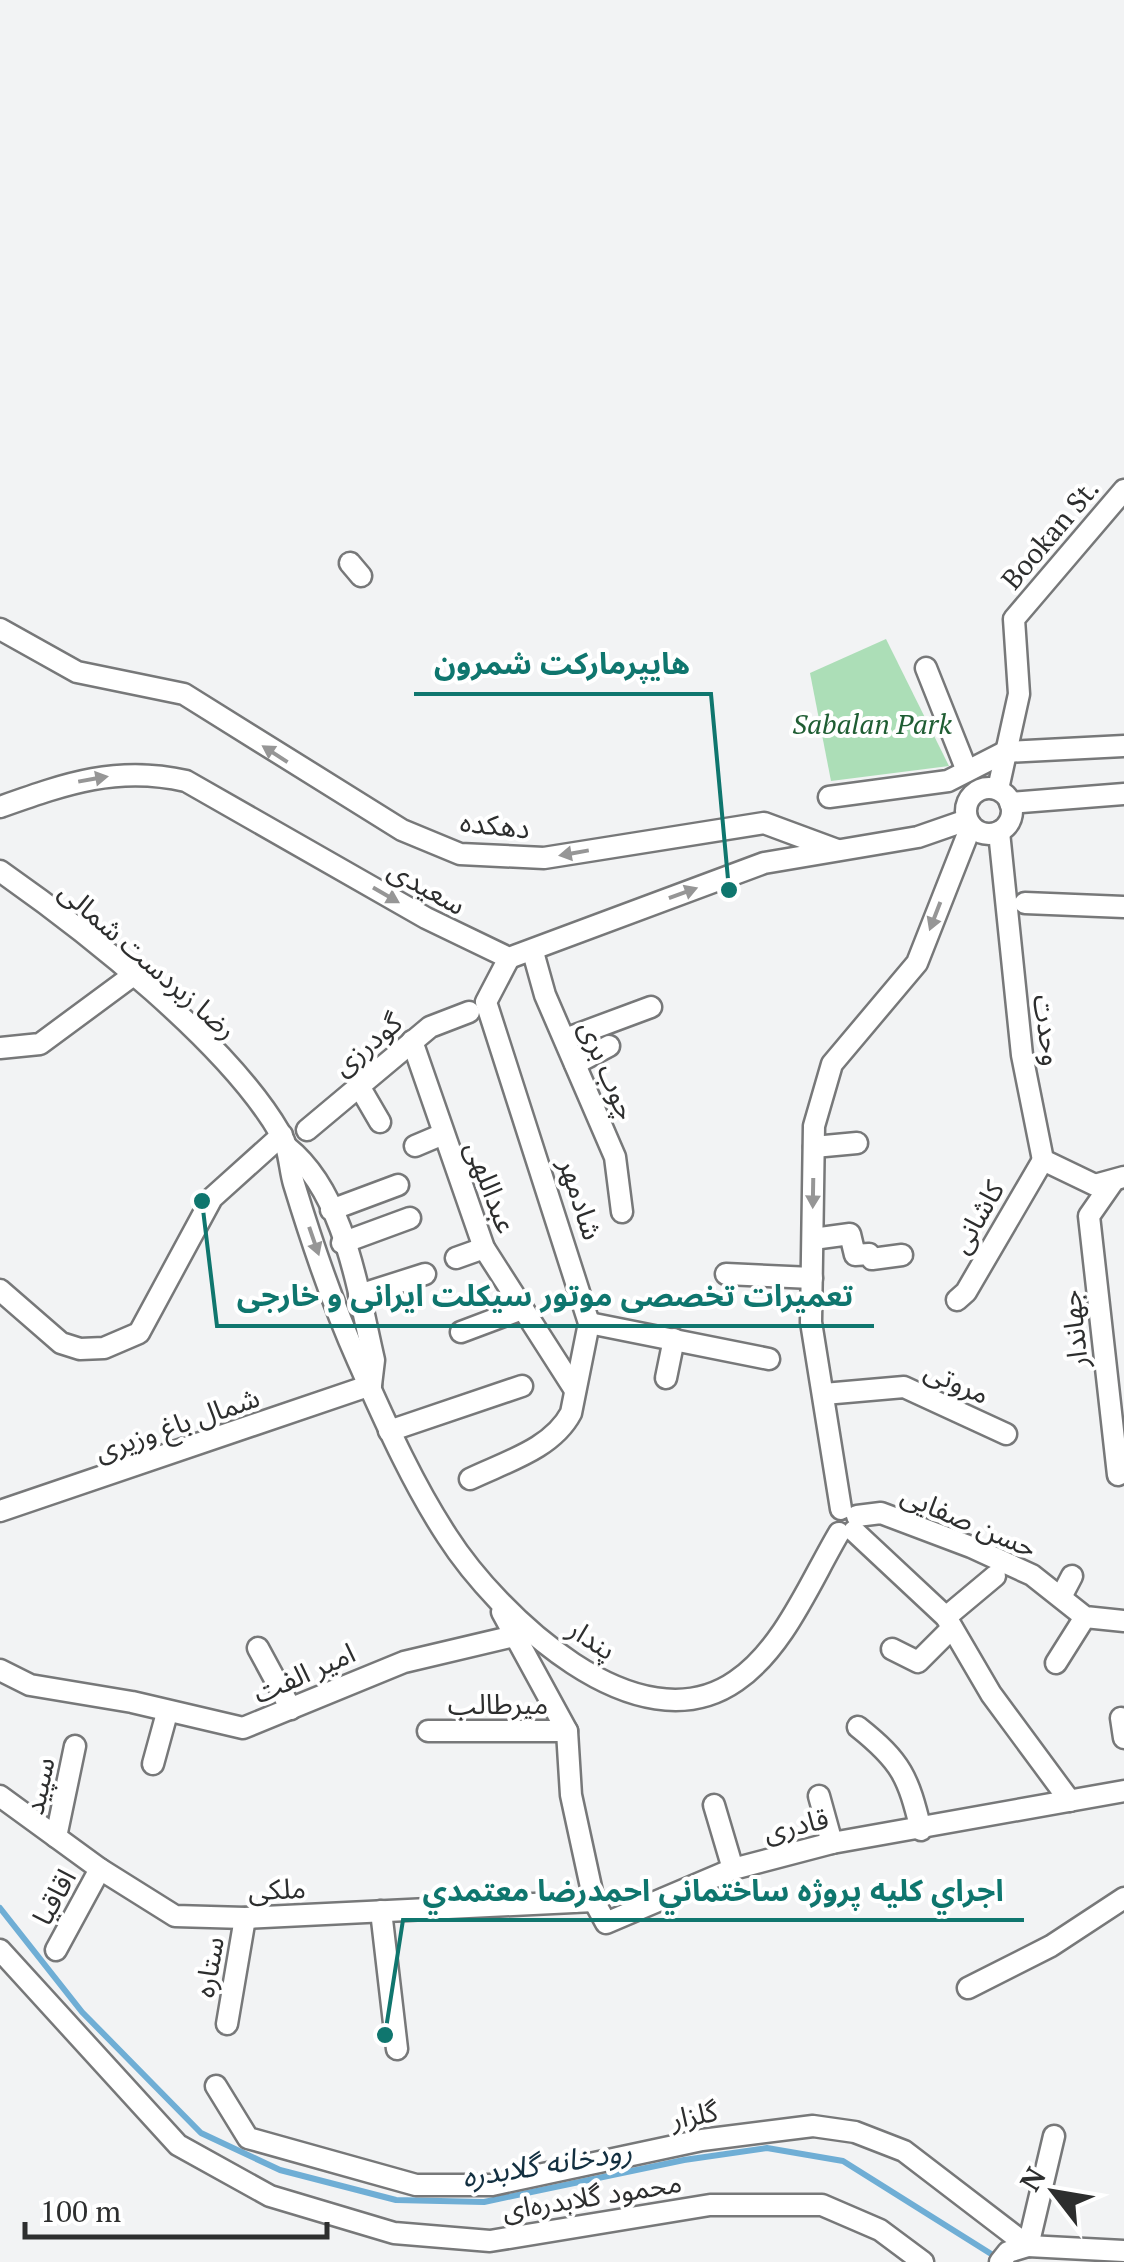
<svg xmlns="http://www.w3.org/2000/svg" width="1124" height="2262" font-family="'PT Serif','Noto Sans Arabic',serif">
<style>
.green{fill:#acdeb7}
.lines{fill:none;stroke-linecap:round;stroke-linejoin:round}
.stream{stroke:#6faed5;stroke-width:6}
.street-casing{stroke:#777879;stroke-width:25}
.street{stroke:#fff;stroke-width:20}
.oneway{fill:#969696}
.labels{text-anchor:middle;stroke-width:8;stroke-linejoin:round;paint-order:stroke}
.street-label{font-size:28px;fill:#2d2e2e;stroke:#fff}
.park-label{font-size:28px;font-style:italic;fill:#1f5d33;stroke:#fff}
.water-label{font-size:30px;font-style:italic;fill:#133041;stroke:#fff}
.leader{fill:none;stroke:#0f766e;stroke-width:4}
.callout-dot{fill:#0f766e;stroke:#fff;stroke-width:4}
.callout-label{font-size:30px;text-anchor:middle;font-weight:bold;fill:#0f766e;stroke:#fff;stroke-width:8;stroke-linejoin:round;paint-order:stroke}
</style>
<rect width="100%" height="100%" fill="#f2f3f4"/>
<path class="green" d="M886,639l63,127 -118,15 -21,-108z"/>
<g class="lines">
<path class="stream" d="M0,1908l82,104 119,121 79,37 116,30 88,2 200,-42 83,-12 76,13 153,96"/>
<g class="street-casing">
<g id="street">
<path d="M350,563l11,13"/>
<path d="M0,629l77,43 107,22 218,136 58,24 84,4 220,-35 73,27"/>
<path d="M926,668l41,103"/>
<circle cx="989" cy="811" r="23"/>
<path d="M998,789l21,-95 -5,-75 110,-129"/>
<path d="M829,797l119,-16 57,-29 119,-6"/>
<path d="M1010,803l114,-9"/>
<path d="M0,807c65,-23 117,-42 186,-26l240,137 83,40 255,-95 154,-26 49,-17"/>
<path d="M999,832l23,223 21,105 52,25 29,-8"/>
<path d="M0,871c86,60 228,172 280,262 10,16 9,34 14,51 18,59 39,121 64,177 27,60 53,120 89,175 50,78 190,214 289,145 48,-33 74,-99 103,-148"/>
<path d="M1025,903l99,4"/>
<path d="M533,952l12,43 70,162 7,55"/>
<path d="M565,1039l86,-32"/>
<path d="M412,1041l72,207 91,142"/>
<path d="M0,1048l40,-4 92,-68"/>
<path d="M575,1064l34,-18"/>
<path d="M359,1086l21,36"/>
<path d="M307,1130l123,-103 39,-15"/>
<path d="M415,1146l26,-11"/>
<path d="M287,1147c58,46 71,145 87,213l-3,25"/>
<path d="M814,1147l43,-4"/>
<path d="M1112,1183l-23,33 29,259 6,-4"/>
<path d="M331,1210l67,-25"/>
<path d="M813,1239l37,-5 5,21 14,-1 3,5 30,-4"/>
<path d="M342,1243l68,-25"/>
<path d="M456,1258l28,-10"/>
<path d="M726,1274l86,4"/>
<path d="M0,1290l61,53 19,6 24,-1 35,-15 73,-135 70,-63"/>
<path d="M359,1295l66,-21"/>
<path d="M957,1300l9,-8 77,-132"/>
<path d="M589,1323l180,36"/>
<path d="M461,1332l61,-23"/>
<path d="M666,1378l8,-39"/>
<path d="M824,1394l80,-7 102,47"/>
<path d="M389,1431l133,-45"/>
<path d="M470,1479c35,-17 82,-30 101,-66l18,-90 -103,-321 23,-44"/>
<path d="M841,1509l-30,-187 3,-196 18,-62 85,-101 54,-137"/>
<path d="M0,1511l371,-126"/>
<path d="M857,1516l24,-3 90,34 61,28 53,42 39,4"/>
<path d="M854,1531l92,86 45,77 79,107"/>
<path d="M1061,1597l11,-21"/>
<path d="M502,1612l65,119 4,64 23,106 12,22 127,-54 99,-26 292,-52"/>
<path d="M946,1617l49,-41"/>
<path d="M258,1648l33,61"/>
<path d="M892,1649l26,13 34,-34"/>
<path d="M1056,1663l29,-46"/>
<path d="M0,1670l30,15 102,17 111,26 161,-66 110,-26"/>
<path d="M1121,1718l3,20"/>
<path d="M858,1727c44,35 50,50 63,103"/>
<path d="M428,1731h139"/>
<path d="M153,1764l14,-51"/>
<path d="M0,1796l100,73 75,47 70,2 349,-17"/>
<path d="M819,1796l13,47"/>
<path d="M714,1805l19,64"/>
<path d="M56,1837l19,-91"/>
<path d="M381,1911l16,138"/>
<path d="M0,1950l178,195 92,51 124,37 96,8 220,-36h112l58,25 43,32"/>
<path d="M56,1950l44,-81"/>
<path d="M968,1988l83,-42 73,-48"/>
<path d="M227,2024l18,-106"/>
<path d="M216,2086l32,52 168,47h76l210,-45 111,-14 42,6 49,19 124,95 96,5"/>
<path d="M1028,2246l26,-110"/>
<path d="M1000,2262l8,-10 20,-6"/>
</g>
</g>
<use href="#street" class="street"/>
</g>
<defs><path id="oneway-solid" d="M-6-.8H1V-3.2L6.5 0L1 3.2V.8H-6Z" transform="scale(2.5)"/></defs>
<g class="oneway">
<use href="#oneway-solid" transform="translate(275 754) rotate(-147)"/>
<use href="#oneway-solid" transform="translate(93 779) rotate(-10)"/>
<use href="#oneway-solid" transform="translate(574 853) rotate(170)"/>
<use href="#oneway-solid" transform="translate(683 893) rotate(-20)"/>
<use href="#oneway-solid" transform="translate(386 895) rotate(30)"/>
<use href="#oneway-solid" transform="translate(935 916) rotate(111)"/>
<use href="#oneway-solid" transform="translate(813 1193) rotate(91)"/>
<use href="#oneway-solid" transform="translate(314 1241) rotate(71)"/>
</g>
<g class="labels">
<g class="street-label">
<text transform="translate(1050 534) rotate(-50)" y="10">Bookan St.</text>
<text transform="translate(495 825) rotate(6)" y="10">دهکده</text>
<text transform="translate(427 887) rotate(29)" y="10">سعیدی</text>
<text transform="translate(148 960) rotate(41)" y="10">رضا زبردست شمالی</text>
<text transform="translate(1048 1030) rotate(82)" y="10">وحدت</text>
<text transform="translate(367 1044) rotate(-40)" y="10">گودرزی</text>
<text transform="translate(608 1070) rotate(67)" y="10">چوب بری</text>
<text transform="translate(491 1187) rotate(69)" y="10">عبداللهی</text>
<text transform="translate(581 1199) rotate(72)" y="10">شادمهر</text>
<text transform="translate(977 1217) rotate(-60)" y="10">کاشانی</text>
<text transform="translate(1074 1329) rotate(-96)" y="10">جهاندار</text>
<text transform="translate(957 1382) rotate(24)" y="10">مروتی</text>
<text transform="translate(177 1424) rotate(-19)" y="10">شمال باغ وزیری</text>
<text transform="translate(969 1521) rotate(23)" y="10">حسن صفایی</text>
<text transform="translate(592 1639) rotate(33)" y="10">پندار</text>
<text transform="translate(304 1673) rotate(-24)" y="10">امیر الفت</text>
<text x="498" y="1714">میرطالب</text>
<text transform="translate(39 1786) rotate(-78)" y="10">سپید</text>
<text transform="translate(796 1825) rotate(-13)" y="10">قادری</text>
<text transform="translate(277 1889) rotate(-2)" y="10">ملکی</text>
<text transform="translate(54 1897) rotate(-61)" y="10">اقاقیا</text>
<text transform="translate(209 1967) rotate(-80)" y="10">ستاره</text>
<text transform="translate(694 2115) rotate(-11)" y="10">گلزار</text>
<text transform="translate(592 2196) rotate(-9)" y="10">محمود گلابدره‌ای</text>
</g>
<g class="park-label">
<text x="872" y="734">Sabalan Park</text>
</g>
<g class="water-label">
<text transform="translate(547 2164) rotate(-9)" y="10">رودخانه گلابدره</text>
</g>
</g>
<path class="leader" d="M729 890L711 694H414M202 1201L217 1326H874M385 2035L403 1920H1024"/>
<g class="callout-dot">
<circle cx="729" cy="890" r="10"/>
<circle cx="202" cy="1201" r="10"/>
<circle cx="385" cy="2035" r="10"/>
</g>
<g class="callout-label">
<text x="562" y="674">هایپرمارکت شمرون</text>
<text x="545" y="1306">تعمیرات تخصصی موتور سیکلت ایرانی و خارجی</text>
<text x="713" y="1901">اجراي كليه پروژه ساختماني احمدرضا معتمدي</text>
</g>
<g transform="translate(1054 2192) rotate(301)" stroke="#ffffff" stroke-width="8" paint-order="stroke">
<path d="M0-8L18 38L0 25L-18 38Z" fill="#2d2e2e"/>
<text y="-15" font-size="28" font-weight="bold" text-anchor="middle" fill="#2d2e2e">N</text>
</g>
<path d="M25 2222v15h302v-15" fill="none" stroke="#2d2e2e" stroke-width="5"/>
<text x="40" y="2222" font-size="30" fill="#2d2e2e" stroke="#ffffff" stroke-width="8" paint-order="stroke">100 m</text>
</svg>
